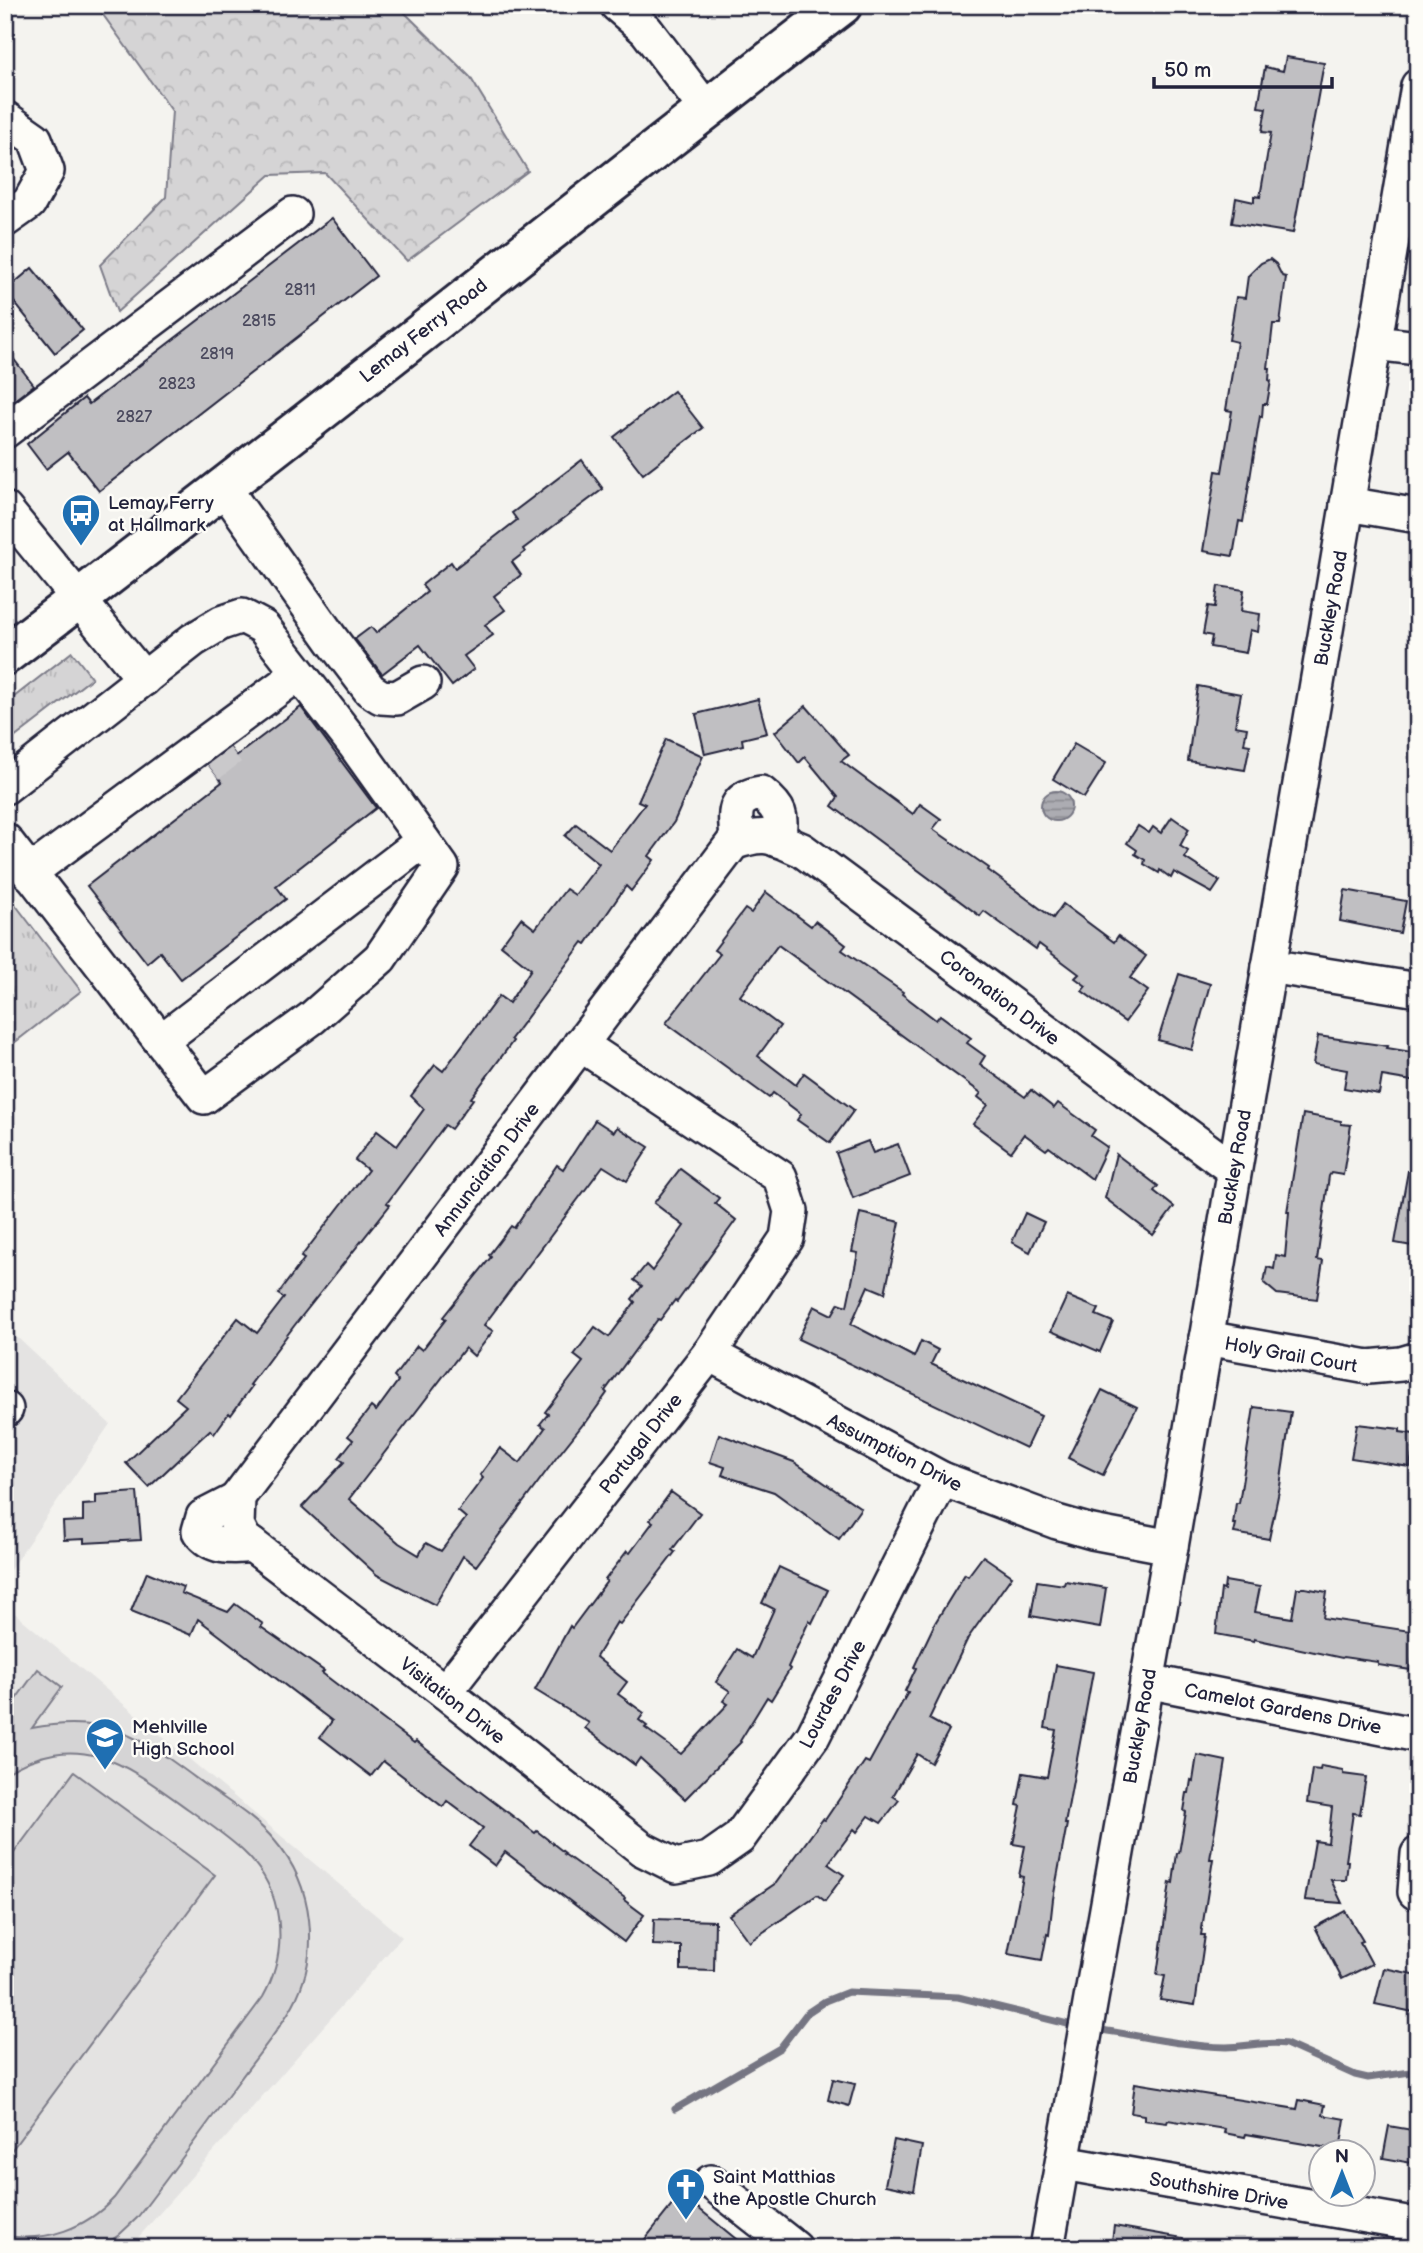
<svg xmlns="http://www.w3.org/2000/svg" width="1423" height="2253" font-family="'Balsamiq Sans',sans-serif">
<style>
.built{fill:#e4e3e2}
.grass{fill:url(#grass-tufts);stroke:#7c7b88;stroke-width:2}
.forest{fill:url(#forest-crowns);stroke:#7c7b88;stroke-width:2}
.green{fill:#d5d4d5;stroke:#7c7b88;stroke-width:2}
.water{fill:url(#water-rules);stroke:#757582;stroke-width:2}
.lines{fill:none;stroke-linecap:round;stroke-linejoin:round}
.stream{stroke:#757582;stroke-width:7}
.building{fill:#c0bfc2;stroke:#22223b;stroke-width:2}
.minor-tunnel{stroke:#cac9cb;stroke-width:33;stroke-dasharray:33 17;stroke-linecap:butt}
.minor-casing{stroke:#22223b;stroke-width:38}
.major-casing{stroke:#22223b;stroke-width:44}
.minor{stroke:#fdfcf7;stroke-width:33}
.major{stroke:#fdfcf7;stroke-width:38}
.labels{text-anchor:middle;stroke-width:5;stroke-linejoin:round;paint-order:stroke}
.number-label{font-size:16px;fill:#4a495d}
.street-label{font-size:19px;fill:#22223b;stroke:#fdfcf7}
.poi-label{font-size:19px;fill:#22223b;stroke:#fdfcf7;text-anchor:start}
</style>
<defs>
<pattern id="grass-tufts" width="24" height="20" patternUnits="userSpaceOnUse" patternTransform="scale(1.75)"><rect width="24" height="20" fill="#d5d4d5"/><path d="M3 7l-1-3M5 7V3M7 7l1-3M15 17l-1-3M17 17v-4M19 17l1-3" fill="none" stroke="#b7b6b8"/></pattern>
<pattern id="forest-crowns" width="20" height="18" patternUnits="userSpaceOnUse" patternTransform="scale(1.75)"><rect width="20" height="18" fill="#d5d4d5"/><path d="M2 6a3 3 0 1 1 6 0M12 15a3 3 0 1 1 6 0" fill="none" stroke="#b7b6b8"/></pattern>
<pattern id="water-rules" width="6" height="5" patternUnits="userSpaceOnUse" patternTransform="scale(1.75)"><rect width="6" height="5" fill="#acacb2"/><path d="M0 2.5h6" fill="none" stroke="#8c8c92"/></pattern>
</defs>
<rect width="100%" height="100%" fill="#f4f3ef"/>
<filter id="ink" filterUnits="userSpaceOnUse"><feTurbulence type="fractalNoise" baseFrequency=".0143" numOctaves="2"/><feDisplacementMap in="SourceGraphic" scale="14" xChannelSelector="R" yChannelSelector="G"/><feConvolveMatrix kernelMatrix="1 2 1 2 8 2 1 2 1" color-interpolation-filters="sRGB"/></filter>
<g filter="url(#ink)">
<g class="built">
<path d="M5,1326l105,98 -105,153z"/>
<path d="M5,1605l397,332 -273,311h-124z"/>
</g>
<g class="grass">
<path d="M72,652l20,26 -87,67v-41z"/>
<path d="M5,891l76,100 -76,59z"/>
</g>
<path class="forest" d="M96,5h301l73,72 58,94 -121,90 -82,-88 -55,2 -153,137 -17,-47 66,-68 6,-86z"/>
<g class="green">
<path d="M38,1669l24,18 -30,41c80,-15 112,12 173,57 24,17 51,33 70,56 39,45 46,112 18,164 -15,27 -37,52 -55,77 -34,46 -67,92 -101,136l-18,17 -19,13h-95v-12c42,6 80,-7 109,-38l149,-201c27,-48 21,-108 -20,-146 -17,-16 -37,-29 -55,-42 -61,-44 -109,-82 -183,-35v-60z"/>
<path d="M74,1772l141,103 -210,284v-294z"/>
</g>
<circle class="water" cx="1056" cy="806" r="15"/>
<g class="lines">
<g class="stream">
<path d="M1095,2029c43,6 87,17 131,18 20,0 40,-6 60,-3l69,31 13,3 50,-7"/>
<path d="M675,2109l105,-61 27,-35 18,-12 23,-9 110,5 118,29"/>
</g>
</g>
<g class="building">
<path d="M1286,57l38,6 -31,170 -61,-10 4,-25 18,4v-6l6,1 11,-64 -9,-1 4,-24 -8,-1 7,-40 18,4z"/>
<path d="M332,218l44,58 -277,215 -31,-39 -22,17 -19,-25 57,-46 5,6z"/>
<path d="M1270,259l6,5 6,12 4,1 -6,47h-7l-5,44h2l-1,12 2,1 -4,23h-4l-1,13 -2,-1 -17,106 -4,-1 -6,35 -30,-5 13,-80 6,1 10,-61 -6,-1 11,-68 -8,-2 7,-43 9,1 3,-22 13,-13z"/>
<path d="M32,268l51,62 -28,23 -50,-62z"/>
<path d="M5,348l29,37 -29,22z"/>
<path d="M674,391l29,37 -60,46 -29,-37z"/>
<path d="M582,460l21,29 -80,60 2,3 -13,10 9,13 -27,21 11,14 -20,15 8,10 -29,21 10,13 -22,17 -32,-41 -38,29 -27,-35 16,-12 5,6 51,-41 -5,-7 29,-23 4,6 62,-48 -5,-7z"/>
<path d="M1218,586l26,4 -3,21 19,3 -2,18 -8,-2 -4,23 -36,-6 2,-11 -9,-2 5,-28 7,1z"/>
<path d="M1198,686l43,8 -6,32 12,2 -3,16 6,1 -5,25 -57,-9z"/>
<path d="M758,699l9,34 -25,6 1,6 -38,9 -9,-40z"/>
<path d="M806,706l43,49 -8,6 72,53 7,-10 21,15 -8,10 56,39 -1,2 65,48 10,-14 51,38 4,-6 28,20 -16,22 18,13 -23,31 -43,-31 4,-5 -11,-8 4,-4 -40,-30 -3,5 -52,-38 -4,5 -148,-110 6,-9 -33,-40 -6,6 -24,-31z"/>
<path d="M301,707l75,101 -100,78 10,13 -105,80 -21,-27 -13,11 -60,-77 135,-104 -14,-18 22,-16 6,8z"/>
<path d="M666,739l37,17 -29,66 -25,34 5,4 -23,31 -5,-5 -40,58 -3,-2 -72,97 2,2 -42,57 2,1 -22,30 -6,-4 -58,78 3,2 -96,121 -44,59 2,1 -21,29 -2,-2 -15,21 -4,-4 -61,57 -23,-24 60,-57 -10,-8 62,-80 19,15 27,-35 -6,-4 26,-35 -3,-2 67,-87 -13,-10 22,-29 20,15 27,-37 -13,-13 24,-31 8,6 56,-75 10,7 22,-34 -30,-24 20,-27 14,11 31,-40 9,6 24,-31 -34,-28 11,-12 34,26 35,-46 -7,-3z"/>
<path d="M1074,744l32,19 -22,35 -31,-19z"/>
<path d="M1172,817l17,12 -9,17 8,5 -3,7 35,23 -8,12 -38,-21 -3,6 -11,-8 -1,3 -15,-9 1,-4 -10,-6 2,-4 -10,-7 11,-17 11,7 4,-6 8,6z"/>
<path d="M1345,890l61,11 -6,32 -60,-12z"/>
<path d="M766,892l45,34 4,-5 31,24 -4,5 61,42 -1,2 34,26 4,-5 31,23 -4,5 18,13 -5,8 45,33 6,-7 23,18 4,-5 37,27 -4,6 16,11 -15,32 -43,-32 -3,3 -22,-16 -13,18 -38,-28 15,-19 -10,-8 3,-4 -203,-148 -38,51 40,30 -22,30 38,29 8,-12 50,37 -24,33 -33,-23 4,-6 -28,-21 -4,5 -103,-75 54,-69 -6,-4 31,-41 6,4z"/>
<path d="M1179,974l31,10 -18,66 -34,-10z"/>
<path d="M1318,1036l70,10 -1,2 31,5v29l-36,-6 -3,18 -35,-6 3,-18 -34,-6z"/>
<path d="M1303,1114l38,7v3l10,1 -8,50 -12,-2 -2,3 -12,84 6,1 -6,38 -40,-5 -13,-11 3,-16 7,2 2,-14 9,2 4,-45h-2z"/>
<path d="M595,1120l19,12 3,-5 32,20 -22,34 -24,-15 -119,159 9,6 -19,25 -9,-8 -116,151 50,44 20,12 7,-12 15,8 25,-33 -8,-7 25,-33 -3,-3 20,-27 20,15 25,-35 -5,-4 8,-10 -3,-2 38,-50 -9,-7 21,-28 14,10 26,-35 -3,-3 10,-13 -8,-6 12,-15 6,6 32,-45 -30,-23 26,-34 39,29 -4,5 21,17 -59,82 -2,-2 -15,20 -2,-1 -53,72 2,2 -22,31 -1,-1 -27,34 -81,109 -13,-10 -28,49 -58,-30 -75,-68 42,-45 -5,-4 14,-18 -5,-4 23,-29 5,4 22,-30 -4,-4 23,-31 5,4 24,-31 -3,-2 48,-60 -2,-2 22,-29 3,2 43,-63 6,4z"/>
<path d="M868,1141l5,12 25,-9 12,32 -57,22 -17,-45z"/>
<path d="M1116,1154l42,32 -4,5 20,16 -21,28 -48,-37z"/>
<path d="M1408,1171h10v76l-23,-4z"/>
<path d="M860,1213l40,9 -15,71 -17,-7 -17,38 63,33 7,-16 17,9 -7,14 110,52 -15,32 -228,-109 16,-33 18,9 7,-12 8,3 11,-53 -6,-1z"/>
<path d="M1025,1213l19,9 -14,30 -18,-10z"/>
<path d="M1067,1296l32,13 -3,6 17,7 -13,30 -49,-21z"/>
<path d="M1102,1390l35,17 -34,68 -35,-17z"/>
<path d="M1254,1407l37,5 -11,74 -11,53 -35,-6 2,-9h-3l3,-21h3z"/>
<path d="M1357,1424l43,5v3l15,2 -5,33 -59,-9z"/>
<path d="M719,1434l75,28 67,46 -22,31 -65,-47 -52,-17 3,-8 -15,-5z"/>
<path d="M137,1492l4,48 -57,3v-4l-20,1 -1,-18 20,-1v-16l13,-1v-9z"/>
<path d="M671,1492l29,21 -28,37 3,2 -55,72 -3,-2 -21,35 31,25 -9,12 26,19 -5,7 8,6 -2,2 36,26 47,-50 -5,-3 7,-10 -14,-9 21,-33 15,9 22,-49 -12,-6 17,-36 49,23 -16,33 -3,-2 -21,46 2,2 -19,31 -4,-3 -27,44 1,1 -56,57 -45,-41 -5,7 -50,-37 4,-5 -54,-33 35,-64 2,2 35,-47 -2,-1 22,-29 3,2 23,-31 -3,-2z"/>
<path d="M983,1556l29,20 -44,62 -39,81 20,11 -18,33 -14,-9 -24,42 6,4 -18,23 -12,-7 -12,16 -3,-3 -26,35 16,11 -19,26 -8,-6 -68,47 -20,-27 47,-32 47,-64 2,1 40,-59 4,2 39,-71 -3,-1 11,-23 -2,-1 21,-44 30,-49 3,2z"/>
<path d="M147,1572l36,15 -2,6 47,19 7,-8 28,20 -2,3 63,44 -2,2 92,70 2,-2 62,49 57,43 2,-2 28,22 -1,1 61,44 -1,2 20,15 -20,27 -119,-90 -10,14 -26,-20 14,-18 -36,-27 -4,6 -60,-46 -12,15 -51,-39 12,-16 -134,-102 -7,16 -60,-24z"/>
<path d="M1037,1581l27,4 1,-4 41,7 -6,40 -69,-12z"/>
<path d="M1225,1581l35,6 -5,25 37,6 5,-30h8l22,4 -4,26 94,14 -6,38 -33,-5v-3l-35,-5 -1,1 -88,-19v2l-38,-7 5,-45 3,1z"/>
<path d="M1056,1665l37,7 -28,152h2l-14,75 -4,36 -2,-1 -5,26 -34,-6 15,-77 -4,-1 6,-30 -12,-2 8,-38 -4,-1 6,-32 24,4 9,-47 -11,-2z"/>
<path d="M1197,1755l29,6 -16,98h3l-12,76h4l-10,70 -35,-5 5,-24 -8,-1 13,-93 3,1 4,-30h2l7,-41 -2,-1 3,-18h2l2,-13 2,1z"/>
<path d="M1321,1766l22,4v4l23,3 -6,37 -7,-1 -7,48h2l-2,19h-15l11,23 -37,-3 10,-59 13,2 4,-36 -25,-4 5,-34 8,1z"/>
<path d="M1345,1911l18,30 -3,1 12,22 -30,15 -27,-52z"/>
<path d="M654,1919l61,2 -1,50 -33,-1v-24l-28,-1z"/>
<path d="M1384,1968l34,7v38l-43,-9z"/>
<path d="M833,2079l22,5 -6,22 -21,-6z"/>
<path d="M1135,2083l162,26 2,-9 26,5 -2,10 22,4 -5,31 -94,-16 -1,3 -21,-4 1,-4 -57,-9 -1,3 -23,-3v-5l-13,-2z"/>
<path d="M1389,2126l29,5v33l-35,-6z"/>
<path d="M894,2140l28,6 -8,45 -29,-6z"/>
<path d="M681,2194l66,54h-109z"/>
<path d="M1114,2226l69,12 -1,10h-71z"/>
</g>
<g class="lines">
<path class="minor-tunnel" d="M209,766l22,-17"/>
<g class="minor-casing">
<g id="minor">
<path d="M617,5l29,25 60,79"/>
<path d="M5,118l30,21 12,32 -18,32 -24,17"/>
<path d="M1374,343l44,5"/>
<path d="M5,431l288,-217"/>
<path d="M224,488l108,152 38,50 11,7 16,1 26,-15"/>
<path d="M1347,504l71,12"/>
<path d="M5,509l139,170"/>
<path d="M5,787l188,-147 28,-17 21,-7 21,11 91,117 88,123 -62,91 -68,60 -108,79 -199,-257"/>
<path d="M737,841c-1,-25 -8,-43 24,-48 19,15 23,23 16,47"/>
<path d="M29,873l269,-199"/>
<path d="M1269,966l149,24"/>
<path d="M161,1041l262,-200"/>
<path d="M1206,1338l162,29 33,-3 17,-5"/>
<path d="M709,1354l233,125 115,43 35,10 79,15"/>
<path d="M5,1410l1,-1"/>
<path d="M942,1479l-129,257 -74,102 -30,21 -33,7 -34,-17 -197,-157 -201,-153 -7,-14 1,-28 495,-654c34,-12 38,-6 69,7l432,320"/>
<path d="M238,1499l-35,18 -4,14c12,17 33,17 53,14"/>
<path d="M1147,1681l271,54"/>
<path d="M445,1692l264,-338 78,-116 4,-27 -11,-34 -200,-133"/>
<path d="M1415,1892l3,-38"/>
<path d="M1063,2163l355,62"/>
<path d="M711,2182l84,66"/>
<path d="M1047,2248l124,-701 247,-1461"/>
</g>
</g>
<g class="major-casing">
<path id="major" d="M5,655c282,-213 556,-435 837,-650"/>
</g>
<use href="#minor" class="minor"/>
<use href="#major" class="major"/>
</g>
</g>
<defs>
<g id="bus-pin" transform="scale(2.0125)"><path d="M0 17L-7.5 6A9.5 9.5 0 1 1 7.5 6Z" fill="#1f6fb2" stroke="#fdfcf7"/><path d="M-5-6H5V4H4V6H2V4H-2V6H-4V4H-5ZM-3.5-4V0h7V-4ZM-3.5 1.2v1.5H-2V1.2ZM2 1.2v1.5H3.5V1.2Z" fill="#fff"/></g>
<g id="school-pin" transform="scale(2.0125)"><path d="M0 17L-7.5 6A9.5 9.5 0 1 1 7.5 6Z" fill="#1f6fb2" stroke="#fdfcf7"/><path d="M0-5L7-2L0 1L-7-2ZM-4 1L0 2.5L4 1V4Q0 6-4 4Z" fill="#fff"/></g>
<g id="church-pin" transform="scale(2.0125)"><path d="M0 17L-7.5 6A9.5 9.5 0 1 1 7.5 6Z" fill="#1f6fb2" stroke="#fdfcf7"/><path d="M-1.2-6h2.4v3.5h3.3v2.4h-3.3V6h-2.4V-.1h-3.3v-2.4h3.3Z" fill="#fff"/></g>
</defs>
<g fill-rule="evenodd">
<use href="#bus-pin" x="81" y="513"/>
<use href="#school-pin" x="105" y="1737"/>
<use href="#church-pin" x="686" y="2187"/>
</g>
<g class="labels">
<g class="number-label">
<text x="300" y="295">2811</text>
<text x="259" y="326">2815</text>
<text x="217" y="359">2819</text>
<text x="177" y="389">2823</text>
<text x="134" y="422">2827</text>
</g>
<g class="street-label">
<text transform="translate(423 330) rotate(-38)" y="7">Lemay Ferry Road</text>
<text transform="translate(1330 608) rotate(-80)" y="7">Buckley Road</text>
<text transform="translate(1000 997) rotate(37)" y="7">Coronation Drive</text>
<text transform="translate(1234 1167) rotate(-80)" y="7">Buckley Road</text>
<text transform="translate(486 1169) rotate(-53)" y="7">Annunciation Drive</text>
<text transform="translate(1291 1354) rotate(10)" y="7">Holy Grail Court</text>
<text transform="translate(640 1443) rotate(-52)" y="7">Portugal Drive</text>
<text transform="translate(895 1452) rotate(27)" y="7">Assumption Drive</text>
<text transform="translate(832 1694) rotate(-62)" y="7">Lourdes Drive</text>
<text transform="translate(453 1700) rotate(38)" y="7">Visitation Drive</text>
<text transform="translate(1283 1708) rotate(11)" y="7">Camelot Gardens Drive</text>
<text transform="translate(1139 1726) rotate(-80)" y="7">Buckley Road</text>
<text transform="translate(1219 2190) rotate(10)" y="7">Southshire Drive</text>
</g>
<g class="poi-label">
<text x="108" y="509">Lemay Ferry<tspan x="108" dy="22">at Hallmark</tspan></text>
<text x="132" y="1733">Mehlville<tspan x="132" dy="22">High School</tspan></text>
<text x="713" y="2183">Saint Matthias<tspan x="713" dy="22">the Apostle Church</tspan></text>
</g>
</g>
<rect width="1423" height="2253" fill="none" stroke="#fdfcf7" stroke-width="28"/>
<rect x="14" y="14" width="1395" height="2225" fill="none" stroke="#22223b" stroke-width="2.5" filter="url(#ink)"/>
<g transform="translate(1342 2173)"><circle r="33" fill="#fdfcf7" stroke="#a5a5ac" stroke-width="2"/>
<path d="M0-5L12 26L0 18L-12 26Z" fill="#1f6fb2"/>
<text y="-10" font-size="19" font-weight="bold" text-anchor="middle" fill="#22223b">N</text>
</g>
<path d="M1154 77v10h178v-10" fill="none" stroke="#22223b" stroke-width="3.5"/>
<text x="1164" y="77" font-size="21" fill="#22223b" stroke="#fdfcf7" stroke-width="5" paint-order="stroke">50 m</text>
</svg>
